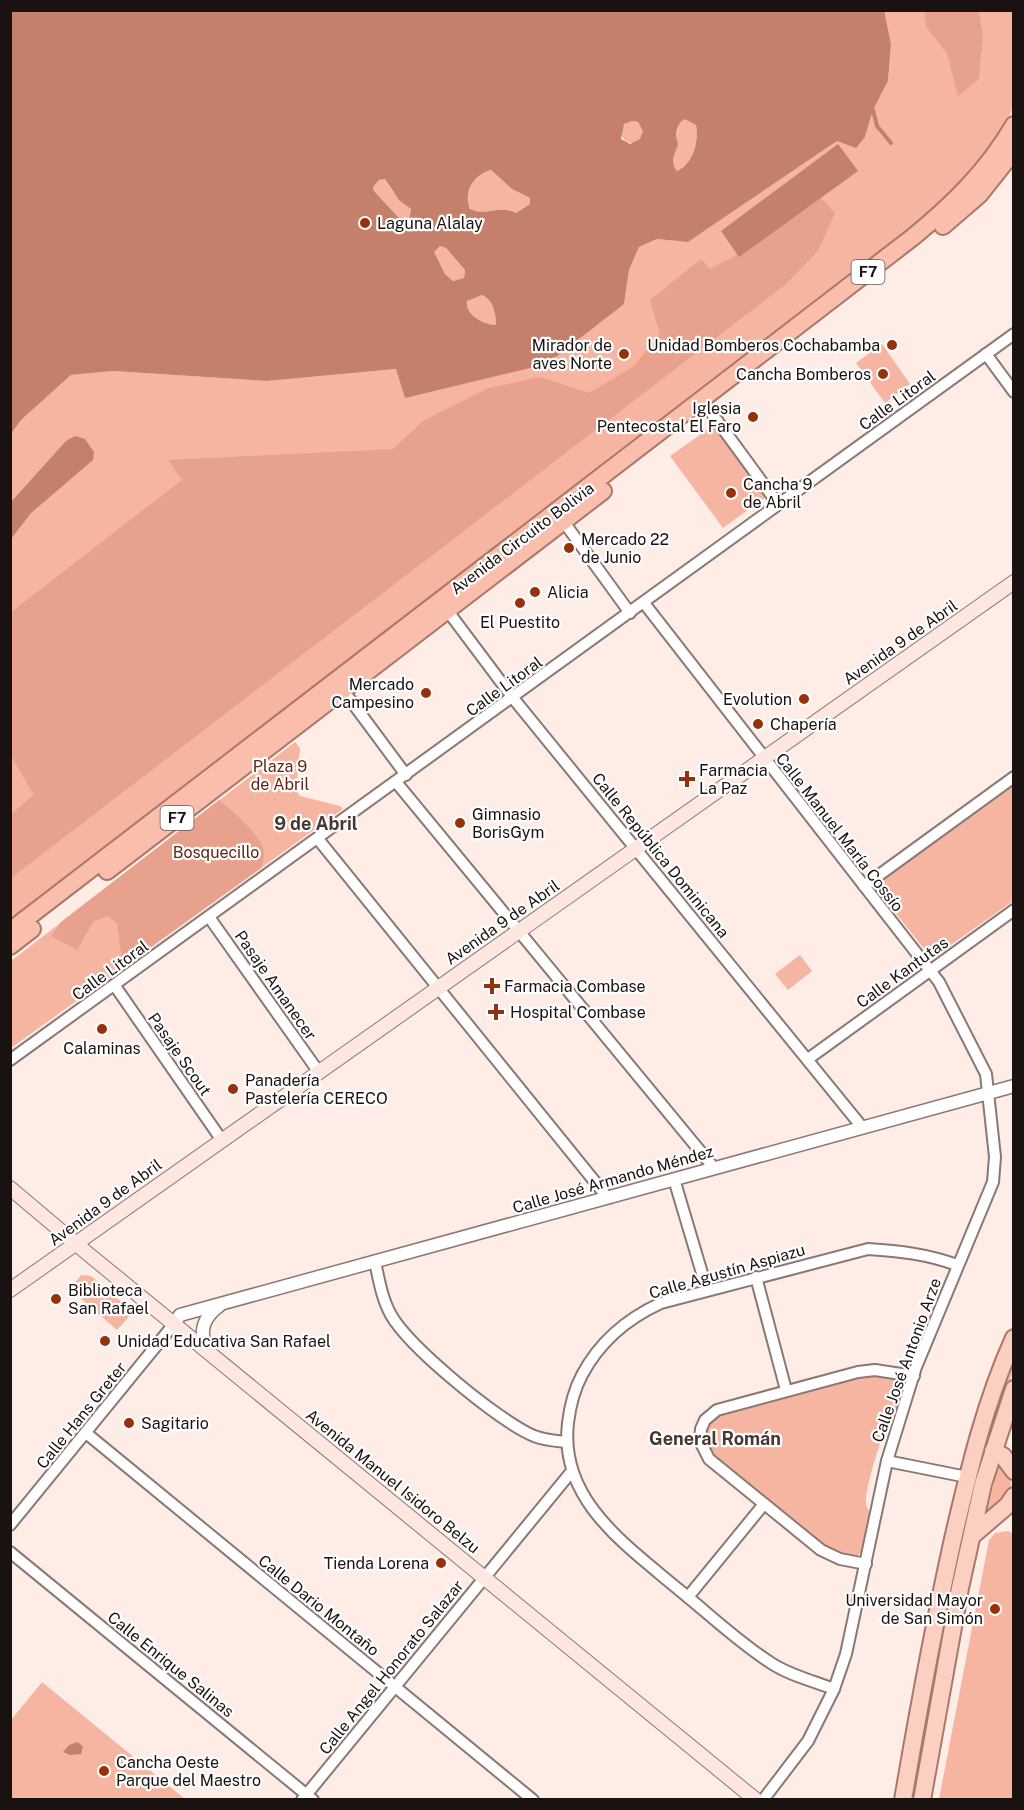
<svg xmlns="http://www.w3.org/2000/svg" width="1024" height="1810" font-family="'Public Sans',sans-serif">
<style>
.green{fill:#f6b5a1}
.forest{fill:#e8a18c}
.water{fill:#c4806b;fill-rule:evenodd}
.lines{fill:none;stroke-linecap:round;stroke-linejoin:round}
.stream{stroke:#c4806b;stroke-width:4}
.minor-casing{stroke:#8c7872;stroke-width:14}
.tertiary-casing{stroke:#8c7872;stroke-width:15}
.secondary-casing{stroke:#8c7872;stroke-width:16}
.primary-casing{stroke:#ab7868;stroke-width:20}
.trunk-casing{stroke:#ab7868;stroke-width:20}
.minor{stroke:#fff;stroke-width:10}
.tertiary{stroke:#fff;stroke-width:12}
.secondary{stroke:#fde7e0;stroke-width:14}
.primary{stroke:#fbcfc1;stroke-width:16}
.trunk{stroke:#fabfac;stroke-width:16}
.poi-dot{fill:#97310b;stroke:#fff;stroke-width:2}
.labels{text-anchor:middle;stroke-width:4.5;stroke-linejoin:round;paint-order:stroke}
.shield{fill:#fff;stroke:#5e5958;stroke-width:1.5}
.shield-label{font-size:15px;font-weight:bold;fill:#191210}
.poi-label{font-size:16px;fill:#191210;stroke:#fff;text-anchor:start}
.street-label{font-size:16px;fill:#191210;stroke:#fff}
.park-label{font-size:16px;fill:#622410;stroke:#fff}
.neighbourhood-label{font-size:18px;font-weight:bold;fill:#483732;stroke:#fff}
</style>
<rect width="100%" height="100%" fill="#feece7"/>
<g class="green">
<path d="M884,11h129c0,30 4,62 0,92 -3,32 -63,88 -86,111l-422,328 -156,116 -338,263v-487l10,-14 50,-45 42,-4 154,10 130,-12 8,28 186,-69 33,-24 5,-34 10,-23 18,-8 31,3 149,-101 28,-4 8,-27 15,-29 3,-37z"/>
<path d="M685,118l11,7c3,17 -3,39 -19,46l-4,-5 -1,-13 4,-4 2,-24z"/>
<circle cx="632" cy="132" r="11"/>
<path d="M491,170l21,19 18,9v6l-14,9c-19,-9 -29,4 -46,-4 -7,-17 3,-34 21,-39z"/>
<path d="M385,179l8,13 18,17 -3,10 -10,-2 -24,-26 -1,-4 6,-7z"/>
<path d="M440,246l6,2 19,22 -1,8 -11,3 -8,-7 -12,-22z"/>
<path d="M481,295c12,5 15,18 15,30 -12,0 -31,-10 -29,-24z"/>
<path d="M882,344l28,40 -25,19 -29,-40z"/>
<path d="M714,425l53,71 -44,32 -53,-72z"/>
<path d="M295,742l5,6 -4,42 4,6 40,10 3,3 -332,239v-87z"/>
<path d="M1013,785v116l-75,53 -13,-4 -42,-53 -3,-10 7,-11z"/>
<path d="M800,955l12,16 -24,19 -13,-16z"/>
<path d="M81,1275l10,1 42,36 -16,18 -47,-41z"/>
<path d="M1013,1358v13l-11,32 -86,396 -6,1c26,-149 51,-300 103,-442z"/>
<path d="M877,1376l22,4 5,12 -5,15 -9,6c-6,20 -25,71 -24,90 0,5 5,9 5,13 1,6 -7,36 -13,39 -10,5 -26,-6 -35,-10l-110,-90c-9,-17 -9,-31 10,-42l130,-34z"/>
<path d="M999,1461c22,26 12,33 -12,51z"/>
<path d="M1008,1531l6,3 -1,265h-74l50,-259 6,-7z"/>
<path d="M42,1682l143,117 -174,1v-80z"/>
</g>
<g class="forest">
<path d="M924,11h55l4,24 -4,44 -21,17 -11,-43 -21,-26z"/>
<path d="M820,197l15,16 -17,38 -33,34 -774,593v-64l23,-19 -23,-39v-144l171,-132 -14,-20 225,-11 30,-28 65,-33 53,-11 48,16 44,-26 27,-33 -10,-34 51,-41 9,10 23,-12z"/>
<path d="M219,800c12,10 45,37 45,54 0,4 -2,10 -3,14l-138,99 -6,-43 -9,-8 -14,5 -17,29 -26,-14 10,-14z"/>
</g>
<g class="water">
<path d="M11,10h873l7,34 -3,37 -15,29 -8,27 -9,11 -19,-7 -149,101 -31,-3 -18,8 -10,23 -5,34 -67,52 -27,12 -125,30 -9,-29 -129,12 -154,-10 -42,4 -50,45 -10,14zM685,119l11,6c3,17 -3,39 -19,46 -8,-10 -2,-16 1,-27 -3,-9 -2,-21 7,-25zM632,121l6,1 5,9 -3,8 -10,5 -9,-5 3,-15zM491,170l21,19 18,9v6l-14,9c-19,-9 -29,4 -46,-4 -7,-17 3,-34 21,-39zM385,179l14,21 12,9 -2,10 -11,-2 -24,-26 -1,-4 6,-7zM440,246l6,2 19,22 -1,8 -11,3 -8,-7 -11,-22zM482,295c11,5 14,18 14,30 -12,0 -31,-10 -29,-24z"/>
<path d="M838,144l20,27 -119,86 -18,-26z"/>
<path d="M75,436l10,3 9,13 -1,8 -62,53 -20,26v-37l55,-61z"/>
<path d="M78,1742l5,5 -2,7 -11,1 -7,-3 6,-7z"/>
</g>
<g class="lines">
<path class="stream" d="M869,108l4,2 4,16 14,17"/>
<g class="minor-casing">
<g id="minor">
<path d="M986,354l28,38"/>
<path d="M702,400l76,104"/>
<path d="M561,518l69,95"/>
<path d="M644,603l295,379 47,92 9,83 -2,25 -77,185 -29,94 -41,193 -12,35 -26,52 -45,59"/>
<path d="M444,606l69,92 349,429"/>
<path d="M340,686l66,89"/>
<path d="M396,782l318,386"/>
<path d="M318,839l290,359"/>
<path d="M864,886l150,-109"/>
<path d="M209,917l109,154"/>
<path d="M115,986l106,153"/>
<path d="M808,1059l206,-149"/>
<path d="M10,1060l1004,-726"/>
<path d="M674,1179l33,111"/>
<path d="M375,1262c4,18 7,37 16,53 19,33 108,106 143,121 10,4 22,5 32,6"/>
<path d="M756,1277l30,113"/>
<path d="M86,1433l447,367"/>
<path d="M887,1461l80,16"/>
<path d="M10,1525l164,-201"/>
<path d="M10,1552l303,248"/>
<path d="M866,1564l-26,-5 -19,-9 -112,-91 -9,-18 1,-12 4,-9 12,-10 141,-38 17,-2 39,6"/>
<path d="M688,1597l76,-93"/>
<path d="M834,1689c-21,-8 -45,-14 -63,-26 -33,-21 -63,-50 -93,-74 -52,-44 -119,-89 -110,-166 2,-17 6,-33 14,-48 18,-34 44,-56 79,-72l207,-54c31,2 59,5 89,16"/>
<path d="M302,1800l270,-329"/>
</g>
</g>
<g class="tertiary-casing">
<g id="tertiary">
<path d="M174,1324l6,-9 834,-229"/>
<path d="M205,1349c-5,-20 -2,-31 14,-43"/>
</g>
</g>
<g class="secondary-casing">
<g id="secondary">
<path d="M10,1188l77,65 669,547"/>
<path d="M10,1290l1004,-708"/>
</g>
</g>
<g class="primary-casing">
<g id="primary">
<path d="M993,1451l10,5 11,15"/>
<path d="M973,1535l35,-30 6,-9"/>
<path d="M903,1800c15,-88 31,-175 50,-261 16,-69 32,-137 61,-201"/>
<path d="M922,1800l38,-212 23,-104 31,-95"/>
</g>
</g>
<g class="trunk-casing">
<g id="trunk">
<path d="M943,226l36,-31 35,-44"/>
<path d="M107,871l496,-380"/>
<path d="M10,931l903,-694c40,-33 74,-66 101,-112"/>
<path d="M10,946l22,-17"/>
</g>
</g>
<use href="#minor" class="minor"/>
<use href="#tertiary" class="tertiary"/>
<use href="#secondary" class="secondary"/>
<use href="#primary" class="primary"/>
<use href="#trunk" class="trunk"/>
</g>
<g class="poi-dot">
<circle cx="365" cy="223" r="6"/>
<circle cx="892" cy="345" r="6"/>
<circle cx="624" cy="354" r="6"/>
<circle cx="883" cy="374" r="6"/>
<circle cx="753" cy="417" r="6"/>
<circle cx="731" cy="493" r="6"/>
<circle cx="569" cy="548" r="6"/>
<circle cx="535" cy="592" r="6"/>
<circle cx="520" cy="603" r="6"/>
<circle cx="426" cy="693" r="6"/>
<circle cx="804" cy="699" r="6"/>
<circle cx="758" cy="724" r="6"/>
<path d="M684 770h6v6h6v6h-6v6h-6v-6h-6v-6h6z"/>
<circle cx="460" cy="823" r="6"/>
<path d="M489 977h6v6h6v6h-6v6h-6v-6h-6v-6h6z"/>
<path d="M493 1003h6v6h6v6h-6v6h-6v-6h-6v-6h6z"/>
<circle cx="102" cy="1029" r="6"/>
<circle cx="233" cy="1089" r="6"/>
<circle cx="56" cy="1299" r="6"/>
<circle cx="105" cy="1341" r="6"/>
<circle cx="129" cy="1423" r="6"/>
<circle cx="441" cy="1563" r="6"/>
<circle cx="995" cy="1609" r="6"/>
<circle cx="104" cy="1771" r="6"/>
</g>
<g class="labels">
<g class="shield">
<rect x="851.5" y="260" width="33" height="24" rx="4.5"/>
<rect x="160.5" y="806" width="33" height="24" rx="4.5"/>
</g>
<g class="shield-label">
<text x="868" y="277">F7</text>
<text x="177" y="823">F7</text>
</g>
<g class="poi-label">
<text x="377" y="229">Laguna Alalay</text>
<text x="612" y="351" text-anchor="end">Mirador de<tspan x="612" dy="18">aves Norte</tspan></text>
<text x="880" y="351" text-anchor="end">Unidad Bomberos Cochabamba</text>
<text x="871" y="380" text-anchor="end">Cancha Bomberos</text>
<text x="741" y="414" text-anchor="end">Iglesia<tspan x="741" dy="18">Pentecostal El Faro</tspan></text>
<text x="743" y="490">Cancha 9<tspan x="743" dy="18">de Abril</tspan></text>
<text x="581" y="545">Mercado 22<tspan x="581" dy="18">de Junio</tspan></text>
<text x="547" y="598">Alicia</text>
<text x="520" y="628" text-anchor="middle">El Puestito</text>
<text x="414" y="690" text-anchor="end">Mercado<tspan x="414" dy="18">Campesino</tspan></text>
<text x="792" y="705" text-anchor="end">Evolution</text>
<text x="770" y="730">Chapería</text>
<text x="699" y="776">Farmacia<tspan x="699" dy="18">La Paz</tspan></text>
<text x="472" y="820">Gimnasio<tspan x="472" dy="18">BorisGym</tspan></text>
<text x="504" y="992">Farmacia Combase</text>
<text x="510" y="1018">Hospital Combase</text>
<text x="102" y="1054" text-anchor="middle">Calaminas</text>
<text x="245" y="1086">Panadería<tspan x="245" dy="18">Pastelería CERECO</tspan></text>
<text x="68" y="1296">Biblioteca<tspan x="68" dy="18">San Rafael</tspan></text>
<text x="117" y="1347">Unidad Educativa San Rafael</text>
<text x="141" y="1429">Sagitario</text>
<text x="429" y="1569" text-anchor="end">Tienda Lorena</text>
<text x="983" y="1606" text-anchor="end">Universidad Mayor<tspan x="983" dy="18">de San Simón</tspan></text>
<text x="116" y="1768">Cancha Oeste<tspan x="116" dy="18">Parque del Maestro</tspan></text>
</g>
<g class="street-label">
<text transform="translate(897 400) rotate(-36)" y="6">Calle Litoral</text>
<text transform="translate(522 538) rotate(-37)" y="6">Avenida Circuito Bolivia</text>
<text transform="translate(900 642) rotate(-35)" y="6">Avenida 9 de Abril</text>
<text transform="translate(504 686) rotate(-36)" y="6">Calle Litoral</text>
<text transform="translate(840 832) rotate(52)" y="6">Calle Manuel María Cossío</text>
<text transform="translate(661 855) rotate(51)" y="6">Calle República Dominicana</text>
<text transform="translate(502 922) rotate(-35)" y="6">Avenida 9 de Abril</text>
<text transform="translate(110 970) rotate(-36)" y="6">Calle Litoral</text>
<text transform="translate(902 972) rotate(-36)" y="6">Calle Kantutas</text>
<text transform="translate(276 985) rotate(55)" y="6">Pasaje Amanecer</text>
<text transform="translate(180 1054) rotate(55)" y="6">Pasaje Scout</text>
<text transform="translate(613 1179) rotate(-16)" y="6">Calle José Armando Méndez</text>
<text transform="translate(105 1202) rotate(-36)" y="6">Avenida 9 de Abril</text>
<text transform="translate(727 1271) rotate(-16)" y="6">Calle Agustín Aspiazu</text>
<text transform="translate(906 1360) rotate(-70)" y="6">Calle José Antonio Arze</text>
<text transform="translate(81 1415) rotate(-51)" y="6">Calle Hans Greter</text>
<text transform="translate(393 1481) rotate(39)" y="6">Avenida Manuel Isidoro Belzu</text>
<text transform="translate(319 1605) rotate(39)" y="6">Calle Dario Montaño</text>
<text transform="translate(171 1664) rotate(39)" y="6">Calle Enrique Salinas</text>
<text transform="translate(391 1667) rotate(-51)" y="6">Calle Angel Honorato Salazar</text>
</g>
<g class="park-label">
<text x="280" y="772">Plaza 9<tspan x="280" dy="18">de Abril</tspan></text>
<text x="216" y="858">Bosquecillo</text>
</g>
<g class="neighbourhood-label">
<text x="316" y="830">9 de Abril</text>
<text x="715" y="1445">General Román</text>
</g>
</g>
<rect width="1024" height="1810" fill="none" stroke="#191210" stroke-width="24"/>
</svg>
